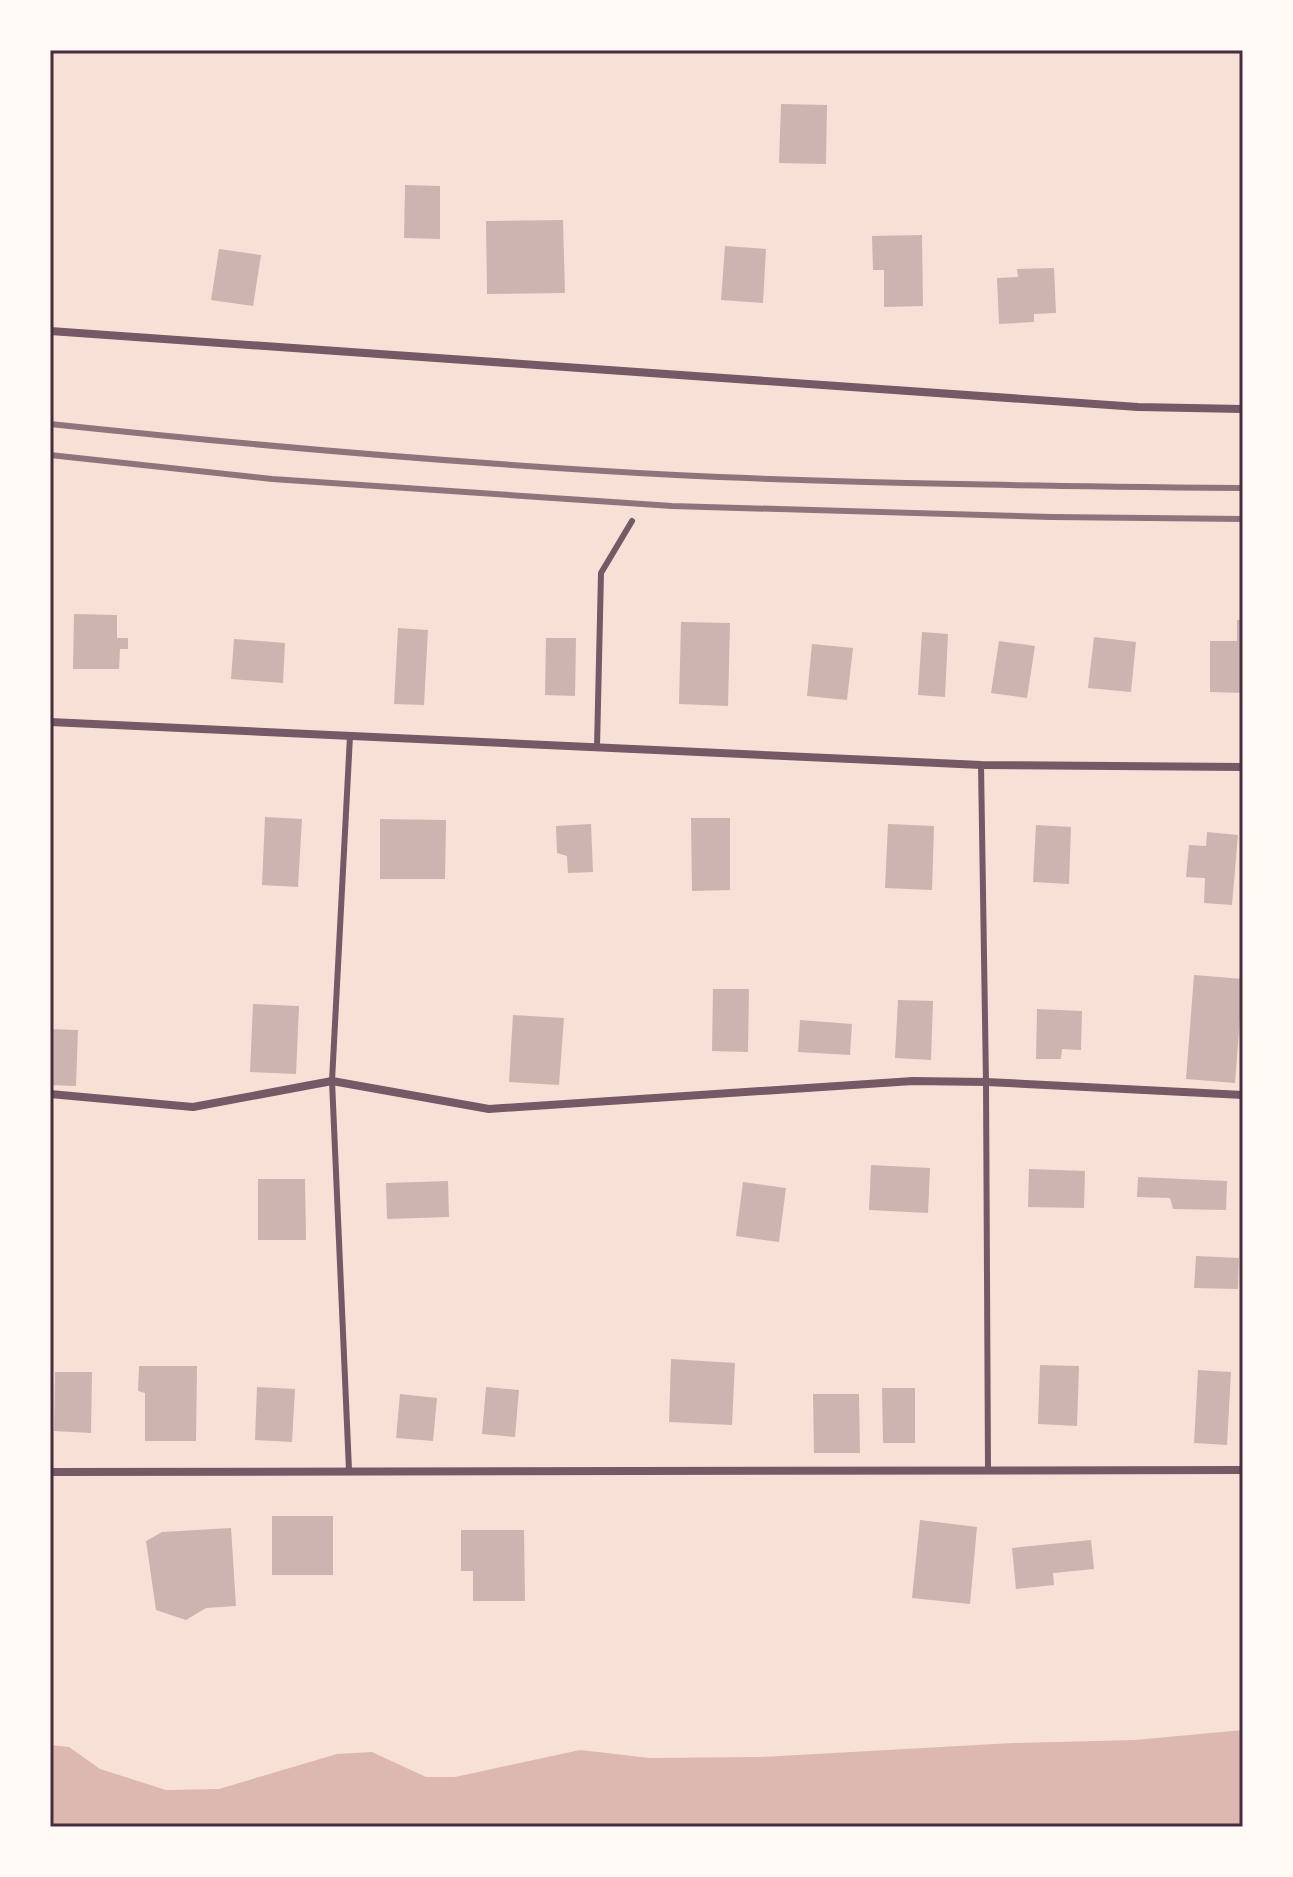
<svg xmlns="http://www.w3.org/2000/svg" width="1293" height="1877" font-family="'Golos Text',sans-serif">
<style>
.water{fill:#dcb8b0}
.building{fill:#ccb4b1}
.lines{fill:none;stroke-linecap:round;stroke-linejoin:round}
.service{stroke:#755966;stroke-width:6}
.minor{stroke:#755966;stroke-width:8}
.rail{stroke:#8f747c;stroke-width:6}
.neatline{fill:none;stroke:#4a2c40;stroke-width:3}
</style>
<rect width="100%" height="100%" fill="#f7e1d7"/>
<path class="water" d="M1243,1730v97h-1193v-82l19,2 31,22 66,21 53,-1 118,-35 35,-2 54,25h29l125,-27 70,8 111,-1 251,-14 123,-3z"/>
<g class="building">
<path d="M781,104l46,1 -1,59 -47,-1z"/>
<path d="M405,185l35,1v53l-36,-1z"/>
<path d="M563,220l2,73 -78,1 -1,-73z"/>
<path d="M922,235l1,71 -39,1v-37h-11l-1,-34z"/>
<path d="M725,246l41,3 -3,54 -42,-3z"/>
<path d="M219,249l42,6 -8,51 -42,-6z"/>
<path d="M1054,268l2,45 -22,1v8l-35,2 -2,-46 21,-1 -1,-8z"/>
<path d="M74,614l43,1v23h11v11h-8l-1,20h-46z"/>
<path d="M1237,620h6v73l-33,-1v-51h27z"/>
<path d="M681,622l49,1 -2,83 -49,-2z"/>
<path d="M398,628l30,2 -4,75 -30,-1z"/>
<path d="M922,632l26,2 -3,63 -27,-2z"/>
<path d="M1094,637l42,5 -5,50 -43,-4z"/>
<path d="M546,638h30l-1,58 -30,-1z"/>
<path d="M234,639l51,4 -2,40 -52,-4z"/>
<path d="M999,641l36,5 -8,52 -36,-5z"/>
<path d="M812,644l41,4 -6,52 -40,-4z"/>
<path d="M265,817l37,2 -4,68 -36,-2z"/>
<path d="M691,818h39v72l-38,1z"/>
<path d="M380,819l66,1 -1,59h-65z"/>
<path d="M591,824l2,48 -25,1 -1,-17 -10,-3 -1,-27z"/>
<path d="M888,824l46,2 -2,64 -47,-2z"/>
<path d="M1036,825l35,2 -2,57 -36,-2z"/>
<path d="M1207,832l31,3 -6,70 -28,-2 1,-25 -19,-1 3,-32 17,1z"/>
<path d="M1194,975l49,4 -8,104 -49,-4z"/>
<path d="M713,989h36l-1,63 -36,-1z"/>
<path d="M898,1000l35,1 -2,59 -36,-2z"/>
<path d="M253,1004l46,2 -3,68 -46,-2z"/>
<path d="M1037,1009l45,2 -1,39 -19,-1 -1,10h-25z"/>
<path d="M513,1015l51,3 -5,67 -50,-3z"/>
<path d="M800,1020l52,4 -2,31 -52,-3z"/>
<path d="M50,1029l28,1 -2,56 -26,-1z"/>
<path d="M871,1165l59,3 -2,45 -59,-3z"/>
<path d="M1029,1169l56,2 -1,37 -56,-1z"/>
<path d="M1138,1177l89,4 -1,29 -53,-1 -3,-11 -33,-1z"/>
<path d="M258,1179h47l1,61h-48z"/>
<path d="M448,1181l1,36 -62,2 -1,-36z"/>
<path d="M743,1182l43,6 -7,54 -43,-6z"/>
<path d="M1196,1256l43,2 -1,31 -44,-1z"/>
<path d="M671,1359l64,4 -3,62 -63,-3z"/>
<path d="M1040,1365l39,1 -2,60 -39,-2z"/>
<path d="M139,1366h58l-1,75h-51v-48l-7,-2z"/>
<path d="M1198,1370l33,2 -4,73 -33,-2z"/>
<path d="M55,1372h37l-1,61 -37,-2z"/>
<path d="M257,1387l38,2 -3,53 -37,-2z"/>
<path d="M486,1387l33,3 -4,47 -33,-3z"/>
<path d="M882,1388h33v55h-32z"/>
<path d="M400,1394l37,4 -4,43 -37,-3z"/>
<path d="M813,1394h46l1,59h-46z"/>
<rect x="272" y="1516" width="61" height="59"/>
<path d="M920,1520l57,7 -7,77 -58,-6z"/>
<path d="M231,1528l5,78 -30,2 -20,12 -30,-10 -10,-69 16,-9z"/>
<path d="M461,1530h63l1,71h-52v-30h-12z"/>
<path d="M1091,1540l3,29 -41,4 1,12 -38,4 -4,-41z"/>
</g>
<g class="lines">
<g class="service">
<path d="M597,747l4,-174 31,-52"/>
<path d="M981,765l5,317 2,388"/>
<path d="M349,1470l-17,-389 18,-345"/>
</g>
<g class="minor">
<path d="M50,331l1088,76 105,2"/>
<path d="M50,722l931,43 262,2"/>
<path d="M50,1094l143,13 139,-26 157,28 424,-28 73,1 257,13"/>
<path d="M50,1472l1193,-2"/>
</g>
<g class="rail">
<path d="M50,424c208,22 417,40 626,51 188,9 378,11 567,13"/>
<path d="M50,455l222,24 400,27 379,11 192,2"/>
</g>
</g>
<rect width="1293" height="1877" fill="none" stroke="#fffaf5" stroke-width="104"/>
<rect x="52" y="52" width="1189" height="1773" class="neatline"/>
</svg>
